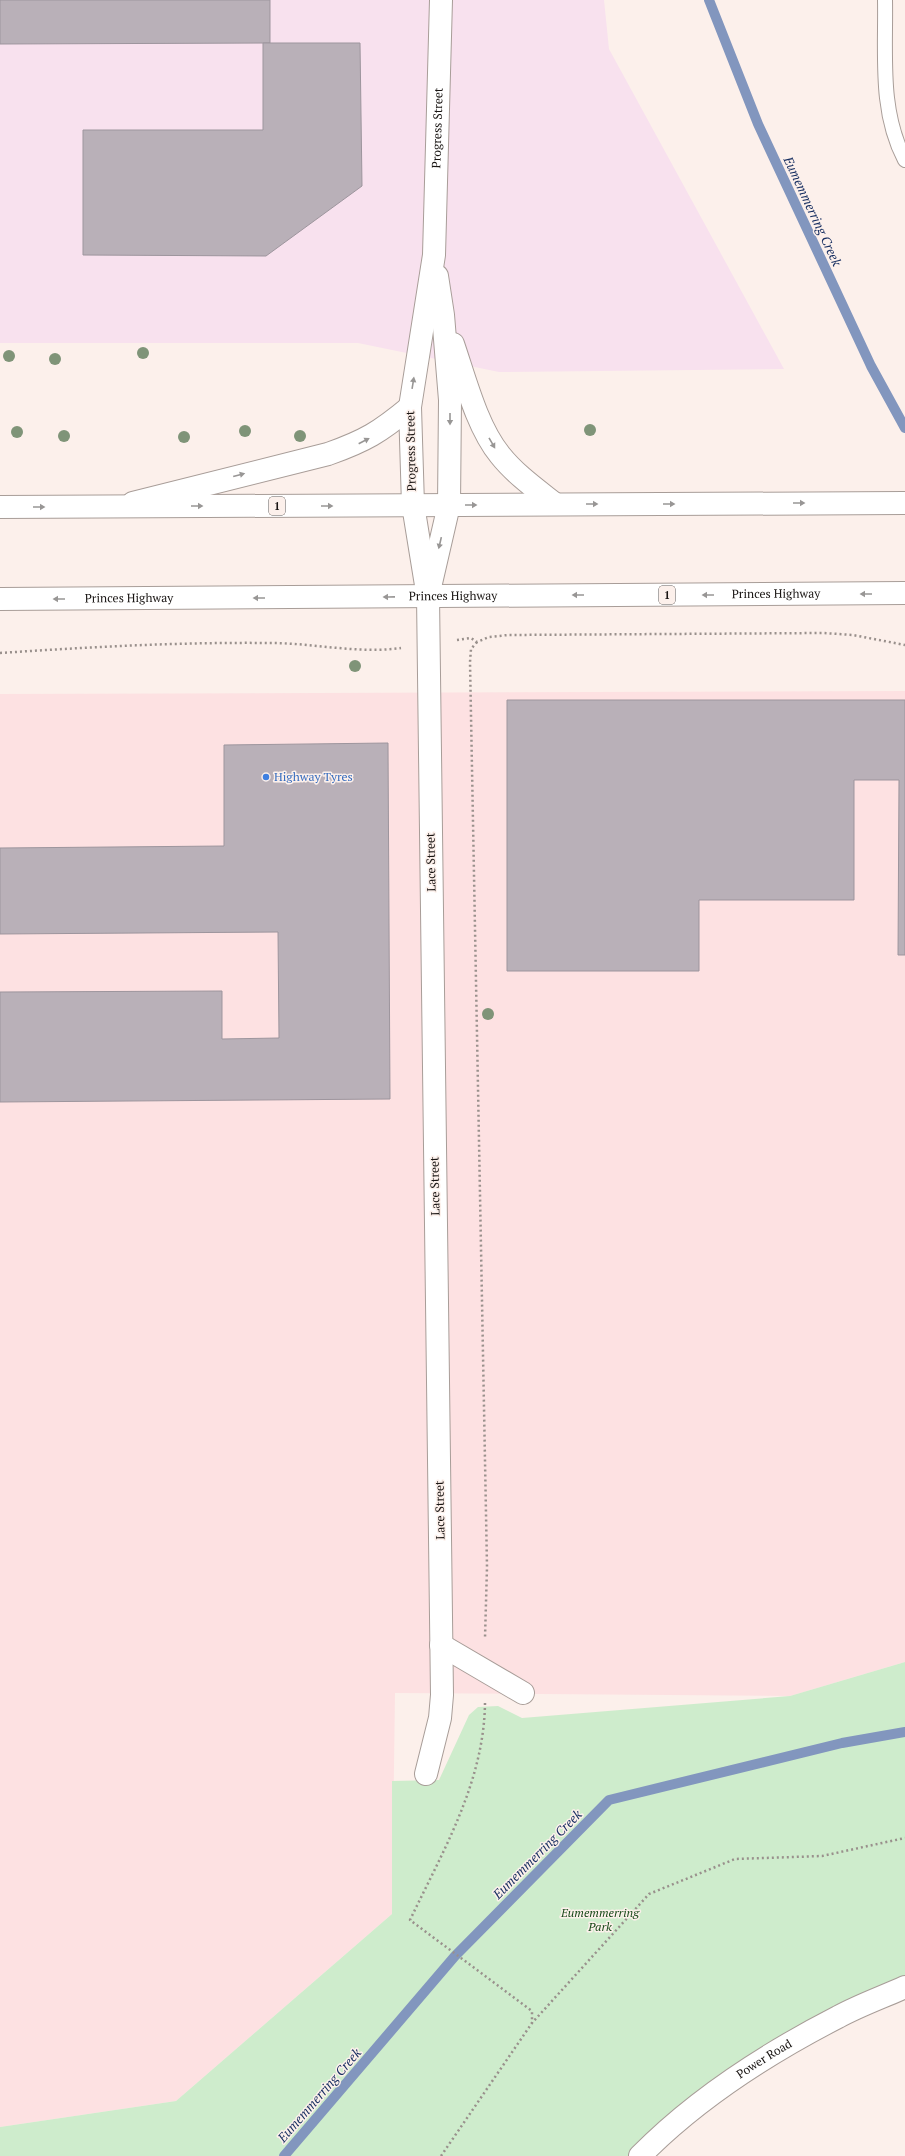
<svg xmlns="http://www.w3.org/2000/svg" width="905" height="2156" font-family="'PT Serif',serif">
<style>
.commercial{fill:#fde1e2}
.industrial{fill:#f8e1ee}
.green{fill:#ceeccc}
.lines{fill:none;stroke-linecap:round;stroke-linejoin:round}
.stream{stroke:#8296be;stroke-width:10}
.building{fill:#b9b0b8;stroke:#9d959d}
.lane-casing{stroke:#a89d98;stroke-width:16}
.street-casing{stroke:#a89d98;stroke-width:24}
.secondary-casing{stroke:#a89d98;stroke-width:24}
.highway-casing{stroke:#a89d98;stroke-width:24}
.path{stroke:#99908c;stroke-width:2.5;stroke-dasharray:2 3;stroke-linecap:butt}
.lane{stroke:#fff;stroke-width:14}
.street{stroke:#fff;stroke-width:22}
.secondary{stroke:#fff;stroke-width:22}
.highway{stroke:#fff;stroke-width:22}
.tree{fill:#7f9478}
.oneway{fill:#989695}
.shop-dot{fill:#3f7fe0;stroke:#fcf0eb;stroke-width:1.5}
.labels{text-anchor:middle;stroke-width:3;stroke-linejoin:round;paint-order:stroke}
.shield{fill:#fcf0eb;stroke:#5d5754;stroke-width:1}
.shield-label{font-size:11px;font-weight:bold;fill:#191513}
.street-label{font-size:12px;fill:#191513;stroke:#fcf0eb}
.shop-label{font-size:12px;fill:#366cbe;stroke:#fcf0eb;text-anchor:start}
.park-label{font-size:12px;font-style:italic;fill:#184919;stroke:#fcf0eb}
.water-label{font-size:13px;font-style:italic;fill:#193062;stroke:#fcf0eb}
</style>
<rect width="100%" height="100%" fill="#fcf0eb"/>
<path class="commercial" d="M905,691v971l-115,34 -395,-3 -3,221 -216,187 -176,26v-1433z"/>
<path class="industrial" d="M0,0h604l5,49 175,320 -285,3 -141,-29h-358z"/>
<path class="green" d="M905,1662v325l-66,29 -199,140h-640v-29l176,-26 216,-187v-133l47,-1 30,-65 9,-8 20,-1 24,12 268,-22z"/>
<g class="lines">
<g class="stream">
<path d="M709,0l49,124 113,242 34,62"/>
<path d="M284,2156l171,-200 154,-156 233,-57 63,-11"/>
</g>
</g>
<g class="building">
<path d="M0,0h270v43l-270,1z"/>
<path d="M263,43h97l2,143 -96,70 -183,-1v-125h180z"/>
<path d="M507,700h398v255h-7l1,-175h-45v120h-155v71h-192z"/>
<path d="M388,743l2,356 -390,3v-110l222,-1v48l57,-1 -1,-106 -278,2v-86l224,-2v-101z"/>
</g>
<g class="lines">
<g class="lane-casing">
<path id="lane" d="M885,0c1,54 -6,111 20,160"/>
</g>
<g class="street-casing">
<g id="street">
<path d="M437,276l6,39 7,85 -1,105"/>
<path d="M453,344c12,35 24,83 47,111 15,19 36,34 55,49"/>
<path d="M133,503l195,-49c37,-13 52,-22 82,-47"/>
<path id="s1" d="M413,505l-3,-98 24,-152 7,-255"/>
<path d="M441,1645l82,48"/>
<path d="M426,1774l14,-56 2,-23 -14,-1099"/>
</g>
</g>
<g class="secondary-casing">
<g id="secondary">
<path id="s2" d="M640,2156c57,-58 126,-102 198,-139 22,-12 45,-20 67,-30"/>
</g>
</g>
<g class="highway-casing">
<g id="highway">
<path d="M413,505l13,80"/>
<path d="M0,507l905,-4"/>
<path d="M428,596l21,-91"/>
<path id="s3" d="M0,599l905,-6"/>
</g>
</g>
<g class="path">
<path d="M457,640l14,-2 6,4 12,-5 19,-2 316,-2 29,2 52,10"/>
<path d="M477,642l-6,7 -1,13 17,905 -2,71"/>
<path d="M0,653c90,-6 180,-11 270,-10 44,0 87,11 131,5"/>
<path d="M485,1703c-1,79 -42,148 -75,217l122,91v12"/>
<path d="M441,2156l91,-133 117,-129 86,-35 87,-3 83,-18"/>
</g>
<use href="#lane" class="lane"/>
<use href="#street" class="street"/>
<use href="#secondary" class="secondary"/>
<use href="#highway" class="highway"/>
</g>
<g class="tree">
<circle cx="143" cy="353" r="6"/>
<circle cx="9" cy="356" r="6"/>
<circle cx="55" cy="359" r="6"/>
<circle cx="590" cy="430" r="6"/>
<circle cx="245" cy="431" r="6"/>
<circle cx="17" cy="432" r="6"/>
<circle cx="64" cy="436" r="6"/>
<circle cx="300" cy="436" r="6"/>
<circle cx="184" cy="437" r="6"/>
<circle cx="355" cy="666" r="6"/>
<circle cx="488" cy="1014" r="6"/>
</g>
<defs><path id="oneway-solid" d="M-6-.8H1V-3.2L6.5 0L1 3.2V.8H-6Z"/></defs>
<g class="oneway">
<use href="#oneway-solid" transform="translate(413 383) rotate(-81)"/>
<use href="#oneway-solid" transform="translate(450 419) rotate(90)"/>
<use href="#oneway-solid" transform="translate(364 441) rotate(-27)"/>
<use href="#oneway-solid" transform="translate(492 443) rotate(60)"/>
<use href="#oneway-solid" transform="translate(239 475) rotate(-15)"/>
<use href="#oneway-solid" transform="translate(799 503)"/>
<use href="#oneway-solid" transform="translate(592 504)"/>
<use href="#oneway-solid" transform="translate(669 504)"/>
<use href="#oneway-solid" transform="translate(471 505)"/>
<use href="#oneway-solid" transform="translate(197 506)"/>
<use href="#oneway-solid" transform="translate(327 506)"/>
<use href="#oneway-solid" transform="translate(39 507)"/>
<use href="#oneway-solid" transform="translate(440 543) rotate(103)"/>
<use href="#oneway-solid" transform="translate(866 594) rotate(180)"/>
<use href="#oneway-solid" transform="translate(578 595) rotate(180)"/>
<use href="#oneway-solid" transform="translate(708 595) rotate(180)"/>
<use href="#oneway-solid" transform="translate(389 597) rotate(179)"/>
<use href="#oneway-solid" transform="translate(259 598) rotate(180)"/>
<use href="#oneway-solid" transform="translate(59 599) rotate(180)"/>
</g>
<circle class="shop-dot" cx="266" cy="777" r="4"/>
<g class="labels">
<g class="shield">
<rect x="269" y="497" width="16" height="18" rx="3"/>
<rect x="659" y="586" width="16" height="18" rx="3"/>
</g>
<g class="shield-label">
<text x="277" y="510">1</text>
<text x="667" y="599">1</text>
</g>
<g class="street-label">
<text dy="4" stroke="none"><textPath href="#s1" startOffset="379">Progress Street</textPath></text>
<text transform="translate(411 451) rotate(-91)" y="4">Progress Street</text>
<text dy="4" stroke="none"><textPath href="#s3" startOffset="776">Princes Highway</textPath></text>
<text dy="4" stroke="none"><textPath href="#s3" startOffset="453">Princes Highway</textPath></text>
<text dy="4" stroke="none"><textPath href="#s3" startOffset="129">Princes Highway</textPath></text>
<text transform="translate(431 862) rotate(-91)" y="4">Lace Street</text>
<text transform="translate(435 1186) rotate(-91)" y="4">Lace Street</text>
<text transform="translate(440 1510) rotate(-91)" y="4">Lace Street</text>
<text dy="4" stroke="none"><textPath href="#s2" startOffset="158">Power Road</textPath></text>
</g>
<g class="shop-label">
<text x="274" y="781">Highway Tyres</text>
</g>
<g class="park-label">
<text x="600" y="1917">Eumemmerring<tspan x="600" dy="14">Park</tspan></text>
</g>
<g class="water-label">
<text transform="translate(813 211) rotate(65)" y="5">Eumemmerring Creek</text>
<text transform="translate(537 1854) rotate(-45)" y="5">Eumemmerring Creek</text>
<text transform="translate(319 2095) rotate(-49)" y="5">Eumemmerring Creek</text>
</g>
</g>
</svg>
